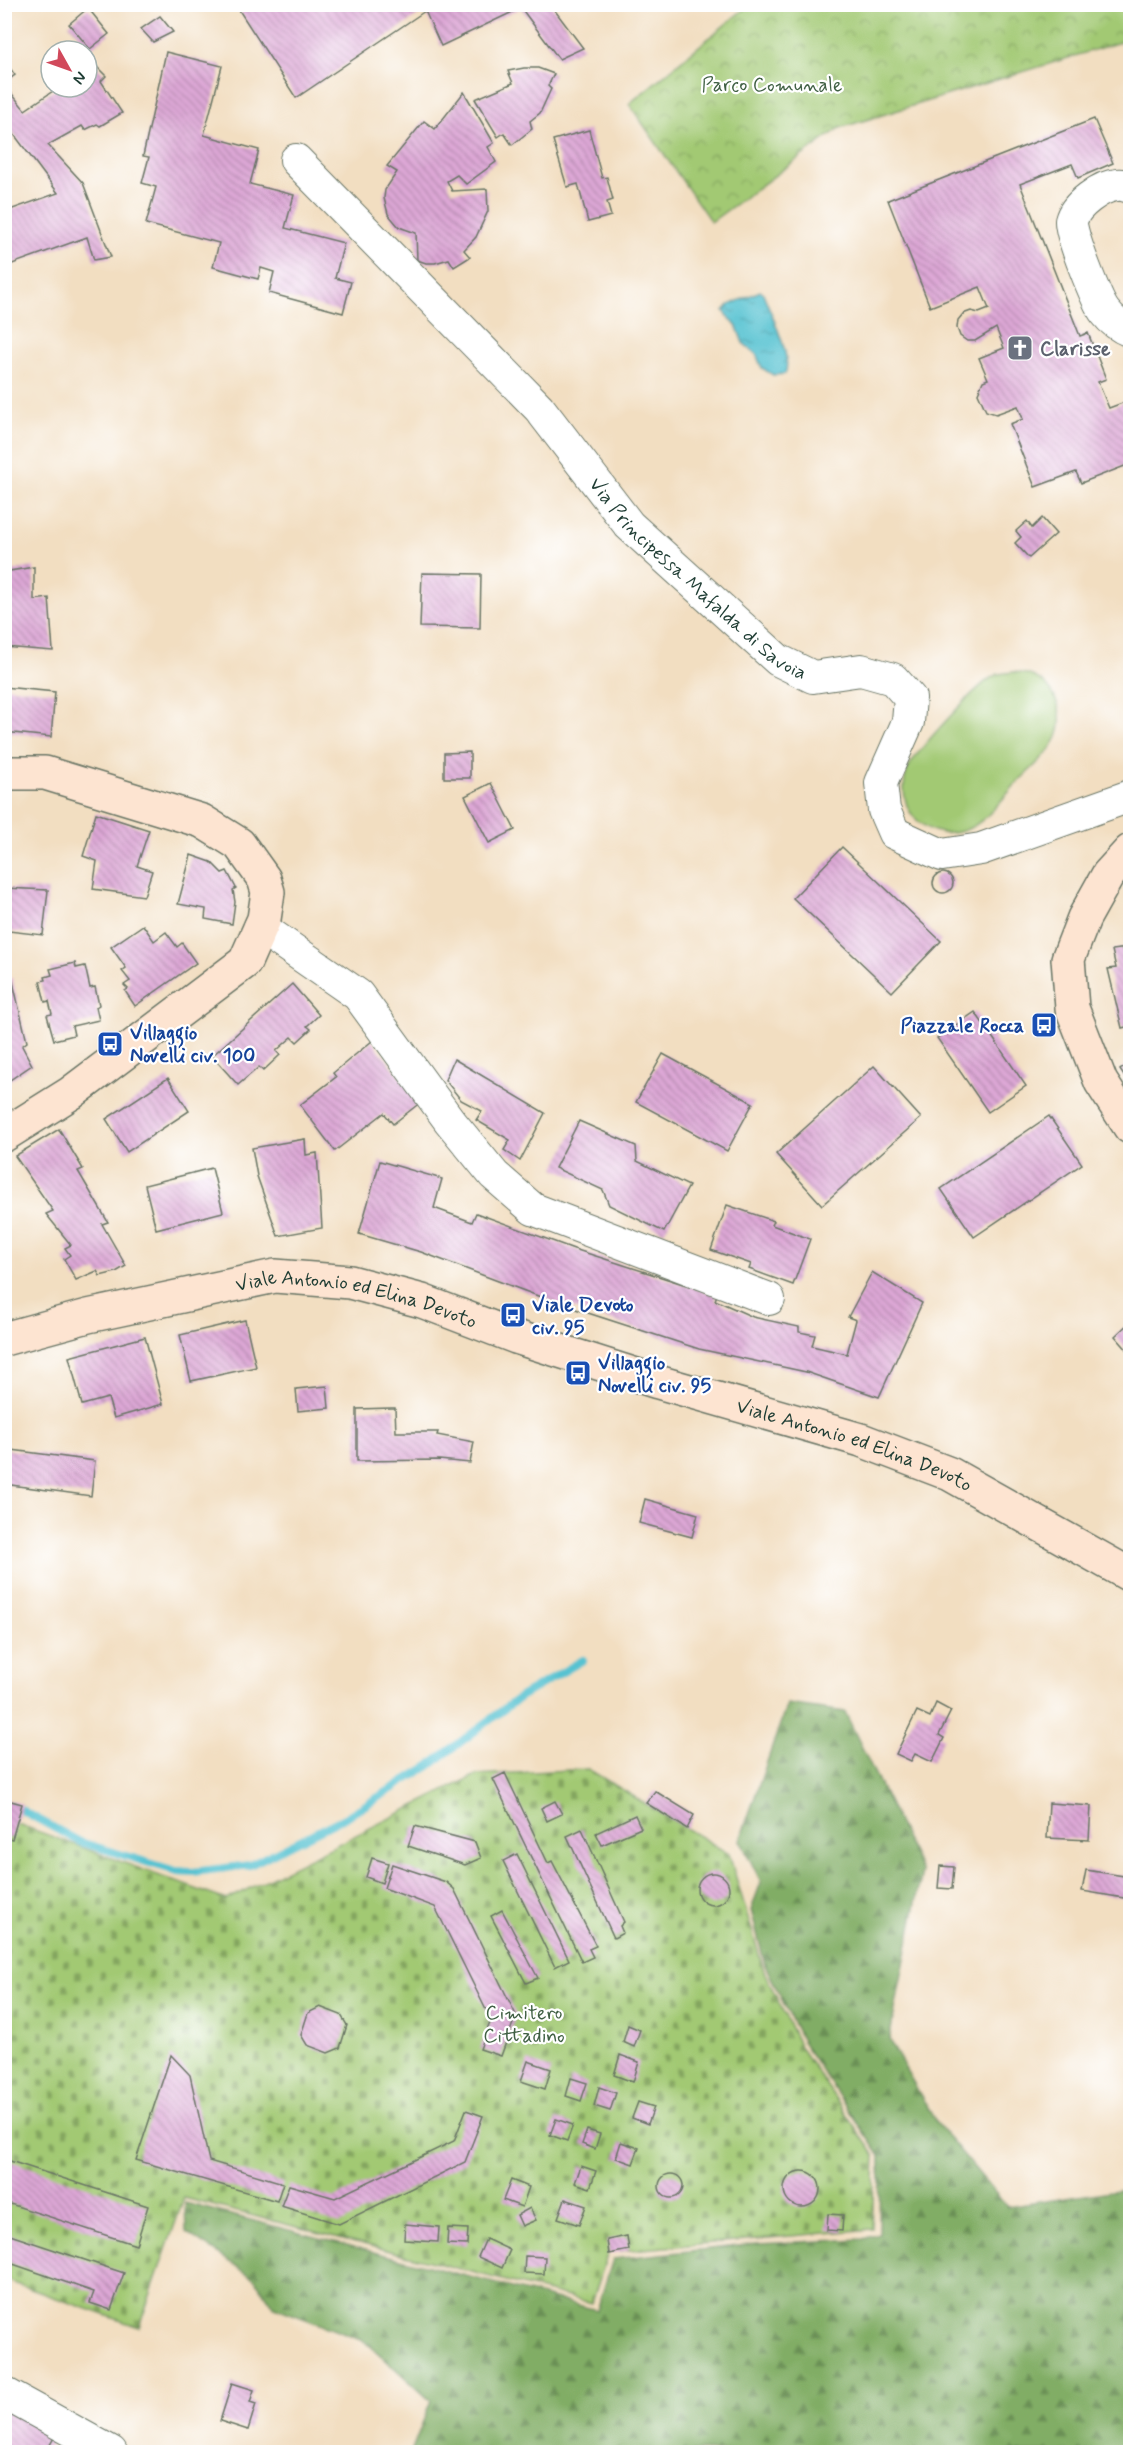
<svg xmlns="http://www.w3.org/2000/svg" width="1135" height="2457" font-family="Mynerve,sans-serif">
<style>
.forest{fill:url(#forest-firs);stroke:#50754c;stroke-width:1.5}
.cemetery{fill:url(#cemetery-stones);stroke:#608354;stroke-width:1.5}
.park{fill:url(#park-crowns);stroke:#608354;stroke-width:1.5}
.garden{fill:#a2c973;stroke:#608354;stroke-width:1.5}
.water{fill:url(#water-ripples);stroke:#3a8082;stroke-width:1.5}
.lines{fill:none;stroke-linecap:round;stroke-linejoin:round}
.stream{stroke:#56c2d1;stroke-width:8}
.building{fill:url(#building-back-hatch)}
.street-casing{stroke:#697565;stroke-width:34}
.secondary-casing{stroke:#697565;stroke-width:36}
.street{stroke:#fff;stroke-width:32}
.secondary{stroke:#fde4d1;stroke-width:33}
.labels{text-anchor:middle;stroke-width:4.5;stroke-linejoin:round;paint-order:stroke}
.park-label{font-size:20px;fill:#406044;stroke:#fff}
.worship-label{font-size:20px;font-weight:bold;fill:#5b616d;stroke:#fff;text-anchor:start}
.street-label{font-size:20px;fill:#1f3d34;stroke:#fff}
.transit-label{font-size:20px;font-weight:bold;fill:#164399;stroke:#fff;text-anchor:start}
</style>
<defs>
<pattern id="forest-firs" width="22" height="20" patternUnits="userSpaceOnUse" patternTransform="scale(1.5)"><rect width="22" height="20" fill="#81ad65"/><path d="M5 1l3.5 6h-7zM16 11l3.5 6h-7z" fill="#698e54"/></pattern>
<pattern id="cemetery-stones" width="16" height="16" patternUnits="userSpaceOnUse" patternTransform="scale(1.5)"><rect width="16" height="16" fill="#a2c973"/><path d="M2 7V4a2 2 0 0 1 4 0v3zM10 15v-3a2 2 0 0 1 4 0v3z" fill="#83a45f"/></pattern>
<pattern id="park-crowns" width="20" height="18" patternUnits="userSpaceOnUse" patternTransform="scale(1.5)"><rect width="20" height="18" fill="#a2c973"/><path d="M2 6a3 3 0 1 1 6 0M12 15a3 3 0 1 1 6 0" fill="none" stroke="#83a45f"/></pattern>
<pattern id="water-ripples" width="26" height="14" patternUnits="userSpaceOnUse" patternTransform="scale(1.5)"><rect width="26" height="14" fill="#56c2d1"/><path d="M2 4q2-2 4 0t4 0M15 11q2-2 4 0t4 0" fill="none" stroke="#479faa"/></pattern>
<pattern id="building-back-hatch" width="6" height="6" patternUnits="userSpaceOnUse" patternTransform="scale(1.5)"><rect width="6" height="6" fill="#dda7d6"/><path d="M-1 5l2 2M0 0l6 6M5-1l2 2" fill="none" stroke="#b389ae"/></pattern>
</defs>
<rect width="100%" height="100%" fill="#fff"/>
<filter id="ink" filterUnits="userSpaceOnUse"><feTurbulence type="fractalNoise" baseFrequency=".0167" numOctaves="2"/><feDisplacementMap in="SourceGraphic" scale="12" xChannelSelector="R" yChannelSelector="G"/><feConvolveMatrix kernelMatrix="1 2 1 2 8 2 1 2 1" color-interpolation-filters="sRGB"/></filter>
<filter id="wash" filterUnits="userSpaceOnUse"><feTurbulence type="fractalNoise" baseFrequency=".008" numOctaves="4" result="noise"/><feDisplacementMap in="SourceGraphic" scale="24" xChannelSelector="R" yChannelSelector="G"/><feGaussianBlur stdDeviation="1.35" result="paint"/><feColorMatrix in="noise" values="0 0 0 0 0 0 0 0 0 0 0 0 0 0 0 0 0 1.4 0 .05"/><feComposite in="paint" operator="in"/></filter>
<g filter="url(#wash)">
<rect width="100%" height="100%" fill="#f2dec1"/>
<path class="forest" d="M787,1704l58,8 77,160 -33,168 47,82 71,85 123,-19v264h-719l20,-51 -65,-59 -92,-35 -19,-28 -69,-47 -1,-29 412,107 16,-51 144,-15 106,-5 16,-5 1,-78 -76,-111 -39,-80 -14,-55 10,-28 -21,-42z"/>
<path class="cemetery" d="M588,1769l141,85 35,117 36,76 75,109 -3,73 -264,23 -16,51 -408,-105 -45,129 -134,-47 -1,-461 222,81 250,-125z"/>
<path class="park" d="M749,5h381v34l-290,89 -129,94 -82,-118z"/>
<path class="garden" d="M1014,672c6,1 13,1 18,4 23,9 34,38 25,61 -8,18 -29,34 -42,48 -18,20 -35,46 -63,48 -12,2 -25,-4 -34,-12 -14,-11 -17,-33 -11,-50 5,-16 73,-90 89,-96 5,-2 12,-2 18,-3z"/>
<path class="water" d="M760,291l3,2c7,19 30,64 22,81l-12,1 -11,-7 -6,-14 -13,-11 -6,-16 -13,-16 5,-6z"/>
<g class="lines">
<path class="stream" d="M12,1805l68,37 96,29 17,1 57,-7 96,-48 83,-51 91,-69 63,-37"/>
</g>
<g id="blocks">
<g class="building">
<path d="M235,4h315l33,44 -24,11 -38,-51 -80,38 -16,-35 -129,87z"/>
<path d="M88,8l21,26 -19,15 -21,-25z"/>
<path d="M160,16l13,16 -20,10 -12,-13z"/>
<path d="M166,52l56,14 -18,69 55,15 -9,34 44,11 -9,33 59,15 -9,35 16,4 -8,31 -74,-20 5,-21 -13,-4 -3,11 -45,-12 6,-24 -73,-19 10,-37 -14,-4 7,-26 -6,-1z"/>
<path d="M4,60l11,15 -11,8z"/>
<path d="M93,63l13,13 -5,5 21,32 -22,13 -3,-2 -12,6 -3,-4 -34,19 35,38 28,74 -17,3 -7,-23 -83,30v-55l54,-19 -54,-72v-37l21,26 34,-23h28v-19z"/>
<path d="M524,68h14l16,6 -6,12 3,3 -11,24 -10,8 2,8 -20,16 -8,-12 -6,4 -23,-38 38,-16 -5,-12z"/>
<path d="M464,92l30,51 -6,4 8,15 -30,22 -9,-9 -10,6 5,10 35,-2 1,22 -12,26 -12,13 6,7 -16,10 -5,-8 -14,4h-9l-9,-3 -1,-27 -17,-6 -11,-13 -4,-16 1,-8 12,-18 -10,-6 37,-45 11,8z"/>
<path d="M1094,119l19,44 -35,15 -6,-14 -52,20 60,152 8,-3 18,46 -8,3 11,26 21,-8v64l-49,19 -5,-11 -41,15 -25,-63 13,-5 -5,-13 -22,8 -10,-3 -8,-18 5,-12 5,-2 -9,-21 25,-10 -8,-20 -21,13h-8l-7,-5 -3,-8 1,-8 5,-6 8,-3 8,2 10,-4 -9,-22 -50,20 -42,-107z"/>
<path d="M589,130l13,48 5,-1 6,23 -6,2 4,14 -23,6 -10,-38 -11,3 -14,-47z"/>
<path d="M1042,518l14,16 -27,24 -14,-15 6,-6 -5,-6 11,-10 5,7z"/>
<path d="M34,567v33l15,-2 4,53 -49,-4v-75z"/>
<path d="M422,573l59,1 -1,54 -60,-1z"/>
<path d="M4,687l51,5 -4,45 -47,-5z"/>
<path d="M470,752v26h-26v-25z"/>
<path d="M491,783l24,47 -26,13 -24,-47z"/>
<path d="M96,813l53,17 -12,36 15,5 -8,25 -51,-7 4,-28 -14,-5z"/>
<path d="M842,847l99,94 -49,51 -99,-94z"/>
<path d="M191,855l20,7 11,11 5,-2 9,17 -3,2 2,12 -3,22 -27,-5 1,-10 -28,-5z"/>
<circle cx="943" cy="883" r="10"/>
<path d="M4,888l44,2 -5,45 -34,-4 -1,10h-4z"/>
<path d="M143,925l11,16 12,-9 11,15 5,-4 14,20 -61,43 -10,-15 3,-2 -4,-4 6,-4 -8,-10 4,-3 -15,-21z"/>
<path d="M1128,948l2,1v77l-8,2 -14,-59 8,-1 -4,-18z"/>
<path d="M75,963l1,5 9,-2 5,22 5,-1 4,18 -3,2 3,13 -27,6 2,9 -20,5 -7,-25 5,-1 -3,-13 -4,1 -5,-21 6,-1 -1,-3 7,-2 -2,-6z"/>
<path d="M12,978l15,64 -5,4 10,19 -28,19v-104z"/>
<path d="M292,984l27,31 -12,11 4,3 -14,13 -5,-5 -16,14 4,4 -17,16 -4,-4 -21,18 -26,-29z"/>
<path d="M975,1012l51,74 -38,26 -51,-74z"/>
<path d="M372,1041l49,61 -28,22 -9,-11 -49,38 -35,-46 36,-28 -3,-4z"/>
<path d="M663,1054l90,49 -26,48 -91,-49z"/>
<path d="M454,1059l91,54 -25,48 -16,-11 6,-10 -34,-20 6,-9 -21,-11 -16,-20z"/>
<path d="M1130,1063v22l-10,-15z"/>
<path d="M874,1066l47,52 -99,87 -46,-51z"/>
<path d="M168,1078l21,33 -62,41 -21,-33z"/>
<path d="M1049,1116l33,48 -108,73 -33,-48z"/>
<path d="M579,1121l57,25 1,15 52,25 -25,46 -55,-27 -6,-15 -48,-22z"/>
<path d="M59,1129l24,40 -5,2 30,51 -6,2 24,42 -10,6 -16,4 -3,-5 -21,9 -12,-21 6,-4 -5,-7 6,-3 -25,-31 7,-3 -38,-55z"/>
<path d="M305,1139l1,16 11,-2 5,75 -44,8 -21,-60 -5,-28z"/>
<path d="M380,1161l62,18 -8,29 38,14 4,-9 98,36 143,46 -2,5 38,17 46,10v5l16,3 -3,11 35,8 9,-34 -8,-3 24,-45 50,31 -43,94 -73,-25 -107,-23 -145,-47 -133,-50 -62,-18z"/>
<path d="M212,1168l11,44 -67,17 -11,-44z"/>
<path d="M727,1205l47,16 -2,4 38,14 -17,46 -44,-16 2,-5 -40,-14z"/>
<path d="M245,1320l11,47 -65,14 -11,-46z"/>
<path d="M1130,1322v31l-15,-17z"/>
<path d="M145,1337l18,67 -49,14 -6,-20 -26,7 -13,-48z"/>
<path d="M327,1386l2,22 -31,3 -2,-22z"/>
<path d="M391,1408h4l1,24h42l-1,3 37,7 -4,21 -31,-3 -82,1v-52z"/>
<path d="M4,1449l91,12 -4,35 -87,-12z"/>
<path d="M645,1499l53,15 -6,23 -53,-14z"/>
<path d="M936,1703l15,8 -12,24 5,3 -12,24 -17,-8 -4,7 -15,-7 21,-43 13,6z"/>
<path d="M505,1773l43,90 4,-2 44,85 -7,3 4,8 -11,5 -89,-183z"/>
<path d="M655,1791l39,24 -7,14 -41,-26z"/>
<path d="M4,1799l18,5 -10,35 -8,-2z"/>
<path d="M555,1801l7,13 -15,7 -6,-13z"/>
<path d="M1049,1803l42,3 -2,34 -42,-2z"/>
<path d="M635,1815l6,13 -39,17 -6,-12z"/>
<path d="M415,1826l60,16 6,16 -16,7 -57,-19z"/>
<path d="M582,1829l42,93 -4,4 3,7 -9,5 -47,-102z"/>
<path d="M517,1854l52,106 -14,7 -52,-106z"/>
<path d="M372,1858l16,5 -6,20 -16,-6z"/>
<path d="M392,1864l54,18 8,7 62,126 -15,41 -21,-7 11,-29 -56,-113 -51,-19z"/>
<path d="M940,1866l14,1 -2,22 -14,-1z"/>
<path d="M1086,1870l44,7v22l-48,-8z"/>
<circle cx="713" cy="1889" r="16"/>
<path d="M502,1910l36,68 -12,5 -35,-67z"/>
<path d="M320,2007l21,8 6,10 -7,23 -12,5 -21,-8 -6,-10 7,-22z"/>
<path d="M628,2025l12,5 -6,17 -11,-5z"/>
<path d="M171,2055l19,20 19,86 74,22 -6,18 -141,-41z"/>
<path d="M620,2055l19,7 -6,20 -19,-7z"/>
<path d="M528,2061l23,8 -6,20 -24,-8z"/>
<path d="M571,2078l16,5 -6,18 -15,-5z"/>
<path d="M599,2087l17,6 -6,18 -16,-5z"/>
<path d="M638,2102l16,5 -6,17 -16,-6z"/>
<path d="M466,2110l17,6 -18,46 -126,62 -58,-18 8,-21 46,13 119,-57z"/>
<path d="M556,2119l17,6 -6,16 -17,-6z"/>
<path d="M587,2130l13,4 -5,15 -13,-5z"/>
<path d="M621,2142l18,6 -6,16 -17,-6z"/>
<path d="M4,2159l144,47 -12,39 -132,-43z"/>
<path d="M581,2166l15,5 -6,17 -15,-5z"/>
<circle cx="802" cy="2189" r="18"/>
<circle cx="671" cy="2186" r="12"/>
<path d="M511,2180l18,7 -7,20 -19,-7z"/>
<path d="M565,2199l21,7 -7,19 -21,-7z"/>
<path d="M530,2208l6,12 -14,6 -5,-11z"/>
<path d="M828,2214l15,1 -1,16 -15,-1z"/>
<path d="M405,2224l34,3 -1,15 -34,-2z"/>
<path d="M448,2228l20,1 -1,16 -20,-1z"/>
<path d="M4,2233l120,40 -13,37 -21,-7 4,-11 -90,-31z"/>
<path d="M627,2236l2,14 -20,4 -2,-14z"/>
<path d="M486,2239l24,11 -8,18 -24,-11z"/>
<path d="M525,2256l20,1 -1,17 -20,-1z"/>
<path d="M232,2383l22,7 -4,12 6,2 -8,26 -28,-9z"/>
<path d="M4,2406l52,28 -10,18h-37l-5,-2z"/>
</g>
</g>
</g>
<g filter="url(#ink)">
<use href="#blocks" fill-opacity="0" stroke="#697565" stroke-width="1.5"/>
<g class="lines">
<g class="street-casing">
<g id="street">
<path id="s1" d="M296,160l243,248 90,117 149,135 35,17 48,-7 32,9 17,19 -2,24 -27,61 3,27 10,23 48,22 39,-6 149,-53"/>
<path d="M1130,187c-3,-1 -9,-3 -13,-2 -16,1 -42,20 -46,36 -2,10 26,81 34,91 7,9 15,15 25,19"/>
<path d="M260,927l98,68 91,125 45,55 39,34 236,90"/>
<path d="M4,2393l107,59"/>
</g>
</g>
<g class="secondary-casing">
<g id="secondary">
<path d="M4,773h41l157,48 37,23 25,35 4,13 -4,27 -19,43 -174,131 -67,42"/>
<path d="M1130,851l-22,24 -24,43 -16,41 4,49 29,74 29,45"/>
<path id="s2" d="M4,1339l84,-23 187,-40 75,6 72,19 94,36 142,45 203,58 89,34 180,101"/>
</g>
</g>
<use href="#street" class="street"/>
<use href="#secondary" class="secondary"/>
</g>
</g>
<defs>
<g id="church-square" transform="scale(1.35)"><rect x="-9" y="-9" width="18" height="18" rx="4" fill="#6b7280" stroke="#fff"/><path d="M-1.2-6h2.4v3.5h3.3v2.4h-3.3V6h-2.4V-.1h-3.3v-2.4h3.3Z" fill="#fff"/></g>
<g id="bus-square" transform="scale(1.35)"><rect x="-9" y="-9" width="18" height="18" rx="4" fill="#1a4fb4" stroke="#fff"/><path d="M-5-6H5V4H4V6H2V4H-2V6H-4V4H-5ZM-3.5-4V0h7V-4ZM-3.5 1.2v1.5H-2V1.2ZM2 1.2v1.5H3.5V1.2Z" fill="#fff"/></g>
</defs>
<g fill-rule="evenodd">
<use href="#church-square" x="1020" y="348"/>
<use href="#bus-square" x="1044" y="1025"/>
<use href="#bus-square" x="110" y="1044"/>
<use href="#bus-square" x="513" y="1315"/>
<use href="#bus-square" x="578" y="1373"/>
</g>
<g class="labels">
<g class="park-label">
<text x="772" y="91">Parco Comunale</text>
<text x="524" y="2019">Cimitero<tspan x="524" dy="23">Cittadino</tspan></text>
</g>
<g class="worship-label">
<text x="1040" y="355">Clarisse</text>
</g>
<g class="street-label">
<text dy="7" stroke="none"><textPath href="#s1" startOffset="582">Via Principessa Mafalda di Savoia</textPath></text>
<text dy="7" stroke="none"><textPath href="#s2" startOffset="362">Viale Antonio ed Elina Devoto</textPath></text>
<text dy="7" stroke="none"><textPath href="#s2" startOffset="884">Viale Antonio ed Elina Devoto</textPath></text>
</g>
<g class="transit-label">
<text x="1024" y="1032" text-anchor="end">Piazzale Rocca</text>
<text x="130" y="1039">Villaggio<tspan x="130" dy="23">Novelli civ. 100</tspan></text>
<text x="532" y="1311">Viale Devoto<tspan x="532" dy="23">civ. 95</tspan></text>
<text x="598" y="1369">Villaggio<tspan x="598" dy="23">Novelli civ. 95</tspan></text>
</g>
</g>
<rect width="1135" height="2457" fill="none" stroke="#fff" stroke-width="24"/>
<g transform="translate(69 69) rotate(130)"><circle r="28" fill="#ffffff" stroke="#a5b1ae" stroke-width="1.5"/>
<path d="M0-4.5L10 22L0 15L-10 22Z" fill="#d1495b"/>
<text y="-9" font-size="16" font-weight="bold" text-anchor="middle" fill="#1f3d34">N</text>
</g>
</svg>
